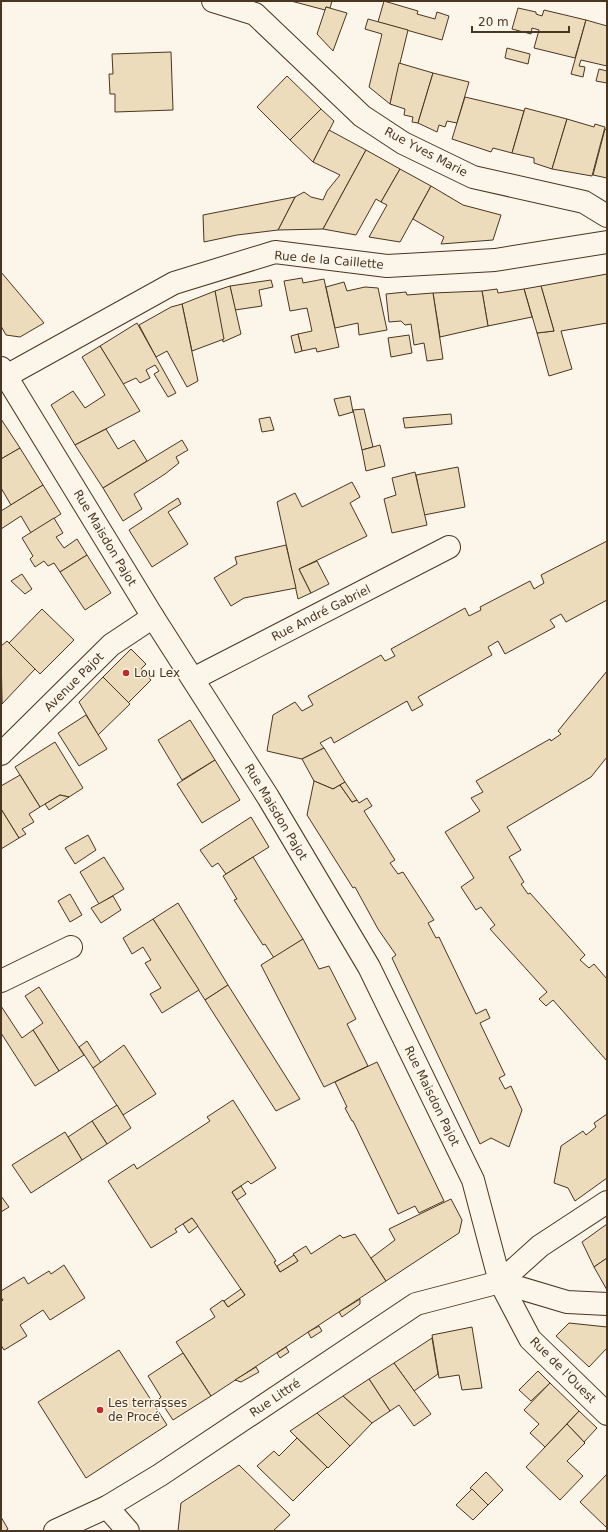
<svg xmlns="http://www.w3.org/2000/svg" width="608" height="1532" font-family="'DejaVu Sans',sans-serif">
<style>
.building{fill:#ecdcbc;stroke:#4a3520}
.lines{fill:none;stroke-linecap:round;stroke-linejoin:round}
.street-casing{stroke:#4a3520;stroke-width:24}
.street{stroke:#fbf6e9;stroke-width:22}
.poi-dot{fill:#c62828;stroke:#fbf6e9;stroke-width:1.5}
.labels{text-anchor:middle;stroke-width:3;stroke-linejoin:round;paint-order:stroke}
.street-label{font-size:12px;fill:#4a3520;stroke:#fbf6e9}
.poi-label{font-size:12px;fill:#4a3520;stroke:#fbf6e9;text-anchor:start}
</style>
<rect width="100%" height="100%" fill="#fbf6e9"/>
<g class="building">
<path d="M291,1h41l-2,7 -4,-1 -1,3z"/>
<path d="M384,1l34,10 -1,3 18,5 2,-7 12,4 -7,24 -64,-18z"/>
<path d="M326,7l21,6 -14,38 -16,-17z"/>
<path d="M518,8l18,4v2l6,2 2,-6 42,10 -11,38 -41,-10 5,-18 -7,-2 -1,6 -19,-5z"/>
<path d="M368,19l40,11 -18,74 -21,-17 13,-53 -17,-5z"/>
<path d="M586,20l21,6v40l-26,-6 -2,6 6,1 -2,10 -12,-3z"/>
<path d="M507,48l23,6 -2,10 -23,-6z"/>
<path d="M171,52l2,58 -58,2v-18h-5l-1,-20h4l-1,-20z"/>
<path d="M399,63l34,10 -15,50 -6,-1 1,-5 -9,-2 1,-6 -15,-5z"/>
<path d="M599,69l8,2v12l-11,-2z"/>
<path d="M433,73l36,9 -12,41 -10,-2 -2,6 -6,-2 -2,7 -19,-9z"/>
<path d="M287,76l34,33 -31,31 -33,-33z"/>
<path d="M465,97l59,14 -12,42 -19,-5 -2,4 -39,-13z"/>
<path d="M525,108l42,11 -15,50 -18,-6v-5l-22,-5z"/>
<path d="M321,109l13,12 -21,41 -23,-22z"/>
<path d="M567,119l27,8 1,-3 10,3 -13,49 -40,-7z"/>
<path d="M605,129l2,1v48l-14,-3z"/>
<path d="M329,130l37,20 -43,79 -45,1 17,-33 9,-5 7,5 12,3 4,-9 13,-16 -27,-13z"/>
<path d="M366,150l34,19 -19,33 -5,-3 -20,36 -33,-6z"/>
<path d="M400,169l31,17 -31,56 -31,-5 18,-32 -6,-3z"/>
<path d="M431,186l32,19 38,10 -8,25 -52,4 3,-7 -31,-18z"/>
<path d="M295,197l-17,33 -41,5 -33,7 -1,-27z"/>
<path d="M1,272l43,51 -24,14 -14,-2 -5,-9z"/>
<path d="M607,274v49l-46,8 11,38 -23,7 -12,-43 17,-2 -13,-45z"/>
<path d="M302,278l1,5 21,-4 15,68 -22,5 -1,-4 -14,3 -4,-17 14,-3 -5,-23 -17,3 -6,-30z"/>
<path d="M271,280l2,7 -14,3 3,16 -27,4 -5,-24z"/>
<path d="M344,282l3,9 18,-4 13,1 9,42 -28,5 -1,-12 -23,5 -9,-41z"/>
<path d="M230,286l11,48 -18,8 -8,-51z"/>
<path d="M541,286l13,45 -17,2 -13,-44z"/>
<path d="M497,289l1,4 26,-4 8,28 -44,9 -6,-35z"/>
<path d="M215,291l9,48 -32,12 -10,-47z"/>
<path d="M482,291l6,35 -48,11 -7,-44z"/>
<path d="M406,292l1,3 26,-2 10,66 -16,2 -3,-18 -10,2 -3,-21 -6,1 -4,-4 -12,1 -3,-28z"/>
<path d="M182,304l16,77 -11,6 -20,-36 -11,6 -17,-32 32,-18z"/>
<path d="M137,323l39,70 -8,4 -14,-23 5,-3 -4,-6 -9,5 4,8 -10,5 -4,-5 -13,6 -23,-38z"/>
<path d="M298,334l4,17 -7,2 -4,-17z"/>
<path d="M409,335l3,18 -21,4 -3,-19z"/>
<path d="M100,346l40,65 -65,34 -24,-40 22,-14 12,17 20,-13 -23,-38z"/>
<path d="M350,396l3,16 -14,4 -5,-17z"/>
<path d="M364,409l9,38 -11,3 -9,-40z"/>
<path d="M451,414l1,10 -47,4 -2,-10z"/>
<path d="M270,417l4,13 -12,2 -3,-13z"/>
<path d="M1,419l19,29 -19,11z"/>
<path d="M106,429l12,20 16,-9 13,21 -44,27 -28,-43z"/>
<path d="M182,440l6,10 -12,7 3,6 -14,11 -31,20 8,15 -19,12 -20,-33z"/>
<path d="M380,445l5,21 -19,5 -4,-21z"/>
<path d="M20,448l23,37 -32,20 -10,-17v-29z"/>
<path d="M458,467l7,40 -41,8 -8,-40z"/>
<path d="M415,472l12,53 -35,8 -8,-34 12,-4 -4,-17z"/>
<path d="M352,482l8,15 -10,6 17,33 -68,33 12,24 -13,6 -21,-97 18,-9 7,14z"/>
<path d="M43,485l18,29 -30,19 -10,-17 -20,13v-18z"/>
<path d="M178,498l3,6 -13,8 20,32 -36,23 -23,-37z"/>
<path d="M54,518l9,15 -7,4 8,11 13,-9 10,16 -27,17 -6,-9 -6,3 -4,-5 -9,6 -5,-8 3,-3 -11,-18z"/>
<path d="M607,541v59l-41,22 -5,-8 -11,6 5,7 -50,27 -7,-13 -10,6 4,8 -74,42 5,8 -11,6 -5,-10 -73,42 -3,-6 -11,6 4,5 -22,11 -35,-8 6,-36 22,-13 7,9 11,-6 -5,-9 73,-41 4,6 10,-5 -4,-7 74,-41 4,8 12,-6 -1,-3 50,-26 4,8 10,-6 -3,-8z"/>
<path d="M286,545l10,43 -52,10 -13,8 -17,-28 23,-14 -2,-7z"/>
<path d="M87,555l24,38 -26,17 -25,-38z"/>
<path d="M317,561l12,23 -18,9 -12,-24z"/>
<path d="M22,574l10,15 -7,5 -14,-13z"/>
<path d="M42,609l32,31 -34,34 -31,-31z"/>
<path d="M7,641l28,28 -33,35 -1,-58z"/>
<path d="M131,649l15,15 -5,5 10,11 -23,23 -25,-26z"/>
<path d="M607,671v86l-16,20 -84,50 14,23 -12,7 15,25 -3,2 7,10 2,-1 55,62 -5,5 9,8 5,-4 13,15v82l-54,-61 -7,6 -7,-7 8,-7 -57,-63 5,-4 -14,-18 -5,3 -15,-23 13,-9 -29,-46 35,-21 -9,-13 12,-6 -7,-11 74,-42 1,2 10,-7 -3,-3z"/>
<path d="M103,677l27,27 -32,31 -19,-33z"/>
<path d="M86,715l21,34 -28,17 -21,-33z"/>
<path d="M190,720l25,40 -33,20 -24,-40z"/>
<path d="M55,742l28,46 -14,9 -9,-2 -20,12 -25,-40z"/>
<path d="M324,748l21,34 -12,7 -19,-8 -12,-22z"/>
<path d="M215,760l25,40 -38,23 -25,-39z"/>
<path d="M20,775l20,32 -11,7 5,8 -12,7 4,5 -7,4 -18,-29v-23z"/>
<path d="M314,781l19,8 7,-4 12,17 5,-2 2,3 8,-5 5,8 -8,5 31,49 -5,3 8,11 5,-2 31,48 -6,3 8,15 3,-1 37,77 10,-5 4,9 -10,5 25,52 -6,3 6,11 6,-3 11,24 -13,37 -18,-9 -11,6 -88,-186 4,-3 -18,-26 -23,-42 -2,1 -46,-73z"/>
<path d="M345,782l12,18 -5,2 -12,-17z"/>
<path d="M60,795l9,2 -20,13 -4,-6z"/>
<path d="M1,809l18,29 -18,11z"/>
<path d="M251,817l18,30 -43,27 -8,-11 -6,4 -12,-17z"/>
<path d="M88,835l8,15 -21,14 -10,-16z"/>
<path d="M104,857l20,32 -25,15 -19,-32z"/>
<path d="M253,857l50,82 -29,19 -9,-14 -2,1 -29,-45 3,-1 -14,-23z"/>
<path d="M70,894l12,21 -12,7 -12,-21z"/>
<path d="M113,896l8,14 -20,13 -10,-15z"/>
<path d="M178,903l50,82 -23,15 -52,-81z"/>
<path d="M153,919l46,71 -37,23 -12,-19 11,-6 -16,-25 6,-3 -8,-13 -11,7 -9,-16z"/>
<path d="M303,939l16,30 10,-3 27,53 -9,5 21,42 -44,21 -63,-122z"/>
<path d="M228,985l72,114 -24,12 -71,-111z"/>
<path d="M39,987l45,68 -25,16 -26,-41 10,-7 -18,-27z"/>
<path d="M1,1006l21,32 11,-8 26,41 -24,15 -34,-53z"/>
<path d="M87,1041l14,22 -8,5 -14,-21z"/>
<path d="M124,1045l32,49 -33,21 -30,-47z"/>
<path d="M377,1062l67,139 -25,12 -4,-7 -17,8 -45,-93h-1l-7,-13 2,-1 -12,-25z"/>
<path d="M233,1100l43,68 -25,16 -3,-3 -16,11 44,69 -2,1 6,10 18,-11 -5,-7 13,-8 5,8 29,-19 3,3 12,-4 31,47 -175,115 -35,-54 39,-25 -5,-8 13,-9 5,7 17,-12 -53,-77 -17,11 2,3 -26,16 -43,-67 26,-17 3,5 73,-48 -3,-4z"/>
<path d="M117,1105l14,23 -24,16 -15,-23z"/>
<path d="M607,1114v64l-32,23 -7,-13 -14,-5 7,-37 22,-15 3,4 10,-8 -2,-4z"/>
<path d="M92,1121l15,23 -25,16 -14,-23z"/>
<path d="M65,1132l17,28 -51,33 -19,-28z"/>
<path d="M241,1186l5,8 -9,6 -5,-8z"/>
<path d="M1,1196l8,11 -8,5z"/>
<path d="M451,1199l11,21 -3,13 -73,48 -15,-23 24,-18 -6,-11z"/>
<path d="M192,1218l6,8 -9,7 -6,-9z"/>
<path d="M607,1224v34l-13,9 -12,-25z"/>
<path d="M294,1255l4,6 -18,11 -3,-6z"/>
<path d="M607,1258v32l-13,-23z"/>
<path d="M64,1265l21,33 -35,22 -7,-10 -23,15 7,11 -23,14 -3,-5v-43l2,-2 -2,-3v-6l23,-14 4,7 21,-13 2,3z"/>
<path d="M241,1289l4,6 -17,12 -4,-6z"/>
<path d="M360,1299v5l-18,13 -3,-5z"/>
<path d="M569,1323l38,4v21l-18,19 -33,-31z"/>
<path d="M319,1326l3,5 -11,7 -3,-6z"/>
<path d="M472,1327l10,61 -20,2 -3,-15 -20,3 -7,-43z"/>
<path d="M432,1338l6,36 -24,17 -20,-28z"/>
<path d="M286,1347l3,5 -9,6 -3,-5z"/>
<path d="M119,1350l48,75 -81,53 -48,-76z"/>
<path d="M183,1353l28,43 -38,24 -14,-21 2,-2 -13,-21z"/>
<path d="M394,1363l37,51 -17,12 -15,-21 -9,6 -21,-32z"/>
<path d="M256,1367l3,5 -18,10 -6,-2z"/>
<path d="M538,1371l12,12 -19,18 -12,-11z"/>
<path d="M369,1379l21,32 -18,12 -29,-27z"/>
<path d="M550,1383l29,28 -34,36 -15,-14 9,-9 -15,-14z"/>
<path d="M343,1396l29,27 -22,23 -33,-33z"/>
<path d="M579,1411l18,17 -13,14 -17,-18z"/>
<path d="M317,1413l33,33 -22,22 -38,-37z"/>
<path d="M567,1424l18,19 -18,18 16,15 -23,24 -34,-33z"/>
<path d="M297,1438l30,29 -34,34 -36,-35 17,-15 5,5z"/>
<path d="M239,1465l51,50 -17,16h-95l3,-28z"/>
<path d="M486,1472l17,18 -15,15 -18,-17z"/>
<path d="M607,1474v54l-27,-26z"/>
<path d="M472,1489l16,16 -15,15 -17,-15z"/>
<path d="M1,1517l7,12 -3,2h-4z"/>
</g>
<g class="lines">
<g class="street-casing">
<g id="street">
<path d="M213,1l42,13 107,102 41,27 70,34 111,25 23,14"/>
<path d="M1,368l152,249 115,180 101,170 104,213 27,102 30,57 77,75"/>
<path d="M1,379l173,-96 101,-31 112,14 108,-6 112,-18"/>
<path d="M193,679l256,-132"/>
<path d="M1,754l110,-109 42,-28"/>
<path d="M1,981l70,-34"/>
<path d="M500,1282l67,20 40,2"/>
<path d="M107,1507l21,24"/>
<path d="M55,1531l52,-24 53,-32 256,-171 84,-22 40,-36 67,-44"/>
</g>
</g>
<use href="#street" class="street"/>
</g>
<g class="poi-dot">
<circle cx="126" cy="673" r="4"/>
<circle cx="100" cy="1410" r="4"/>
</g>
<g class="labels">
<g class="street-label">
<text transform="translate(426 152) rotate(28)" y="4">Rue Yves Marie</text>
<text transform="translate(329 260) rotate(5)" y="4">Rue de la Caillette</text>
<text transform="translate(105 538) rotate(59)" y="4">Rue Maisdon Pajot</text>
<text transform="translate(321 613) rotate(-27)" y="4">Rue André Gabriel</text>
<text transform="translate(74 682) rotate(-45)" y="4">Avenue Pajot</text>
<text transform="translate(276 812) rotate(59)" y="4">Rue Maisdon Pajot</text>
<text transform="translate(432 1096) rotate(64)" y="4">Rue Maisdon Pajot</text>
<text transform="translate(563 1370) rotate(45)" y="4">Rue de l'Ouest</text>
<text transform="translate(275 1398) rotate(-34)" y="4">Rue Littré</text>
</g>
<g class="poi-label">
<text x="134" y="677">Lou Lex</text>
<text x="108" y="1407">Les terrasses<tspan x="108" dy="14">de Procé</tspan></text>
</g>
</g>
<rect width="608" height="1532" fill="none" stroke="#4a3520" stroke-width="4"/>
<path d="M472 26v6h97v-6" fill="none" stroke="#4a3520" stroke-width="2"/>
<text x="478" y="26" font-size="12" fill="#4a3520" stroke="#fbf6e9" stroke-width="3" paint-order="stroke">20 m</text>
</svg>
